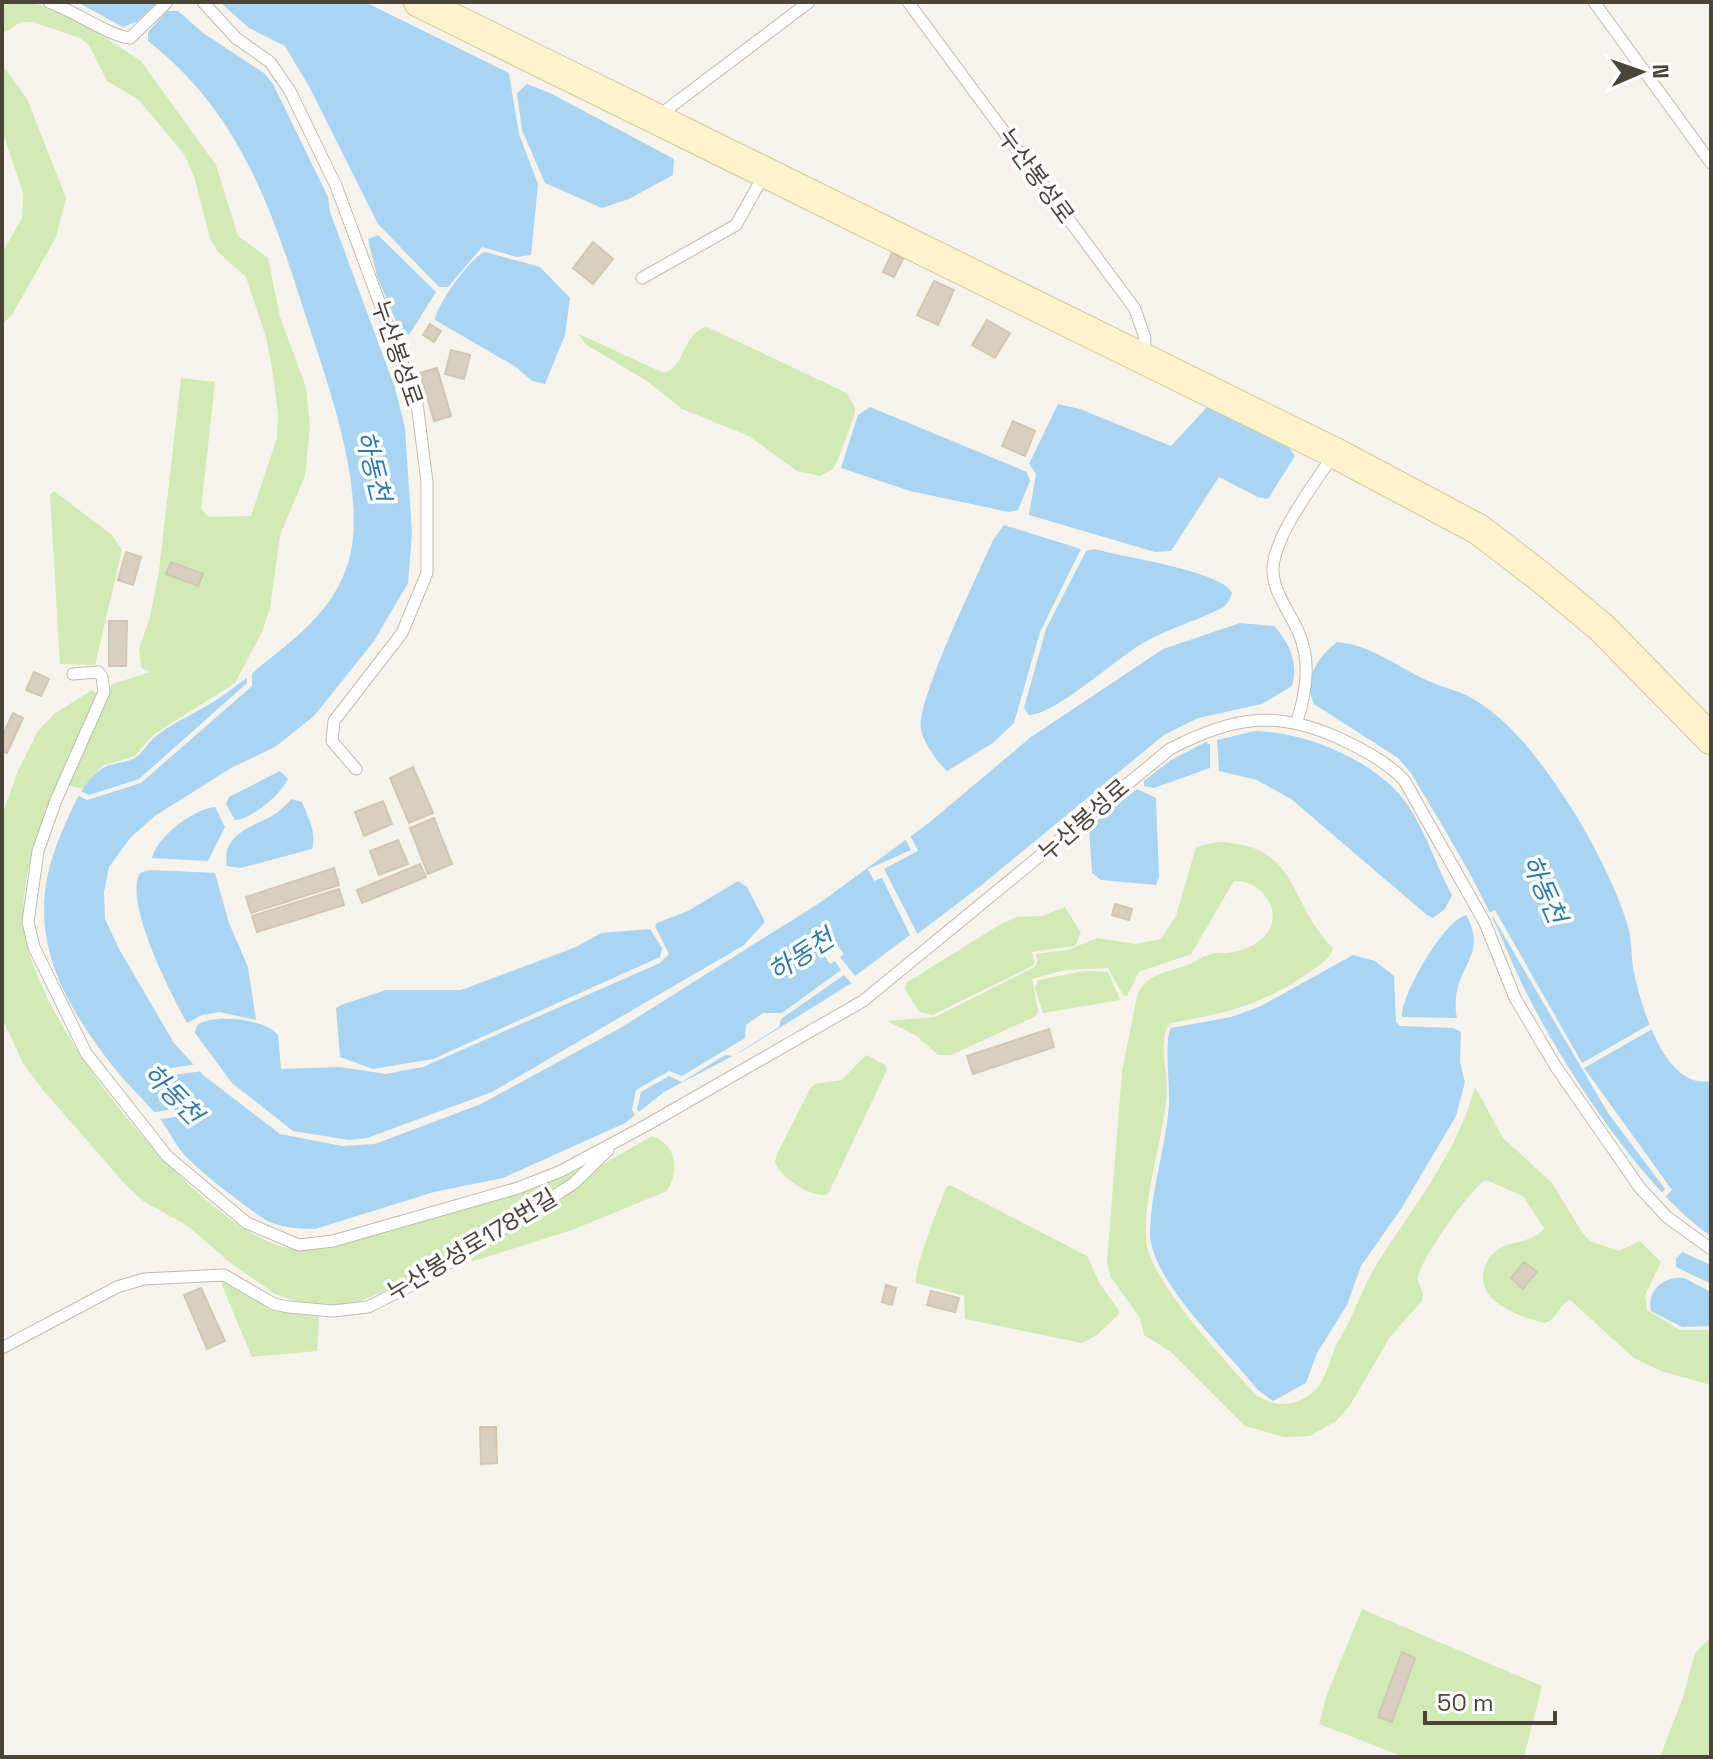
<svg xmlns="http://www.w3.org/2000/svg" width="1713" height="1759" font-family="'Space Grotesk','Noto Sans KR',sans-serif">
<style>
.green{fill:#d2eab5}
.water{fill:#a9d4f2}
.pier{fill:#f6f3ec}
.building{fill:#d8cfc1;stroke:#d3c7b4;stroke-width:2}
.lines{fill:none;stroke-linecap:round;stroke-linejoin:round}
.lane-casing{stroke:#c2bbae;stroke-width:13}
.secondary-casing{stroke:#d6c79b;stroke-width:32}
.lane{stroke:#fff;stroke-width:11}
.secondary{stroke:#fff3cd;stroke-width:30}
.labels{text-anchor:middle;stroke-width:7;stroke-linejoin:round;paint-order:stroke}
.street-label{font-size:24px;fill:#4b4439;stroke:#fff}
.water-label{font-size:26px;font-style:italic;fill:#2e7ab2;stroke:#fff}
</style>
<rect width="100%" height="100%" fill="#f6f3ec"/>
<g class="green">
<path d="M2,2h28l39,12 72,47 75,104 22,71 30,22 12,59 26,70 4,40 -5,49 -25,59 -10,73 -8,24 -27,51 -82,52 -18,21 -33,10 -20,23 -14,-4 44,-101 39,-12 -10,-4 -2,-20 11,-30 9,-47 22,-193 34,4 -14,127 8,8 42,-1 26,-78 1,-23 -5,-42 -7,-36 -20,-60 -28,-25 -8,-14 -16,-62 -10,-22 -45,-54 -32,-19 -18,-36 -9,-7 -47,-16h-12l-19,12z"/>
<path d="M2,64l25,35 39,99 -10,39 -44,78 -10,9v-71l20,-35 1,-26 -21,-61z"/>
<path d="M707,327l140,66 8,15 -1,8 -15,41 -6,12 -13,7 -23,-5 -48,-35 -67,-27 -35,-28 -62,-37 -6,-10 85,39c22,-6 19,-42 43,-46z"/>
<path d="M54,491l58,44 10,15 -27,115 -35,-1 -10,-169z"/>
<path d="M92,690l5,4c-27,72 -71,138 -74,217 -4,96 163,302 252,333 16,6 32,6 48,5l198,-58 63,-23 -9,10 -164,102 -60,25 -52,-3 -24,-8 -47,-33 -40,-35 -45,-25 -18,-17 -82,-94 -19,-25 -22,-47v-202l15,-43 21,-42 16,-17z"/>
<path d="M1218,842c83,3 68,59 115,106 -2,10 -12,16 -21,22 -43,33 -89,44 -141,53 -14,12 -3,52 -4,70 -4,48 -23,98 -21,145 2,43 81,124 111,158 20,11 38,11 56,-4 14,-11 17,-38 27,-54 16,-26 23,-53 38,-76 36,-56 79,-109 97,-175l28,51 49,45 30,49 8,9 29,10 21,-10 21,21 -16,33 2,15 33,20h31v55l-50,-14 -27,-13 -64,-58c-11,5 -13,19 -25,23 -25,-6 -69,-21 -61,-53 2,-9 7,-16 15,-21 14,-9 35,-6 45,-21l-21,-32 -37,-16c-14,6 -66,81 -68,97 0,9 7,14 4,24l-32,36 -41,70 -13,14 -26,15 -26,1 -39,-11 -74,-74 -27,-17 -4,-17 -30,-42 -3,-14 15,-191 15,-75c10,-25 33,-23 55,-33 6,-2 10,-7 16,-8 8,-3 17,-1 25,-3 31,-5 54,-32 29,-60 -8,-8 -17,-11 -28,-11l-43,73 -52,18 -12,24 -4,-1 -15,-27 -43,2 -33,9 6,32 -2,5 -85,39h-13l-21,-19 -30,-15 48,-4 100,-50 3,-7 -3,-6 33,-4 29,-12 39,6 25,-5 15,-23 20,-69z"/>
<path d="M1065,907l16,26 -6,13 -43,6 3,11 -3,3 -99,49 -14,-3 -14,-23 1,-6 93,-58 18,-8 25,-1z"/>
<path d="M1084,971l24,1 12,28 -77,13 -8,-25 3,-8z"/>
<path d="M866,1055l19,10 2,5 -59,124c-15,6 -48,-17 -53,-32l2,-8 33,-65 5,-5 27,-4z"/>
<path d="M652,1136c24,8 28,34 15,55l-95,39 -101,32 4,-10 123,-85z"/>
<path d="M950,1185l137,71 13,28 18,25 1,5 -22,21 -15,8 -117,-24 -1,-23 -48,-13c-2,-15 23,-77 30,-95z"/>
<path d="M225,1280l69,33 25,4 -2,34 -65,6 -31,-74z"/>
<path d="M1362,1609l180,77 -18,71h-120l-85,-33 8,-30z"/>
<path d="M1711,1637v120h-51l23,-60 12,-44z"/>
</g>
<g class="water">
<path d="M77,2h81l-22,20 -13,5z"/>
<path d="M220,2h145l144,71 10,61 19,50 -7,71 -14,2 -35,-10 -34,40h-9l-61,-63 -68,-136 -25,-42 -36,-18z"/>
<path d="M167,11h11l25,22 61,40 9,11 55,113 2,15 65,176 10,40 7,105 -4,50 -34,58 -60,75 -39,31 -44,21 -76,48 -25,22 -21,29 -5,25 1,27 14,30 55,94 29,32 77,59 62,12 33,-2 106,-40 141,-77 199,-125 109,-80 101,-85 132,-88 77,-26 34,3c15,16 25,37 18,60l-30,18 -64,14 -34,17 -186,153 -120,91 -114,71 -80,42 -39,31 -122,55 -69,14 -119,37c-16,0 -30,-1 -45,-7 -15,-7 -79,-57 -88,-70 -8,-10 -14,-22 -21,-32 -14,-18 -32,-33 -46,-51 -58,-74 -94,-143 -54,-235 10,-22 19,-49 39,-64 10,-8 24,-6 35,-12 8,-5 13,-16 21,-22 15,-12 35,-21 52,-31 19,-11 37,-26 54,-40 34,-27 69,-54 84,-96 26,-69 -20,-190 -42,-258 -33,-105 -66,-200 -156,-270v-9z"/>
<path d="M527,84l23,9 124,66 -1,16 -44,24 -27,9 -57,-25 -23,-53 -5,-37z"/>
<path d="M378,235l58,57 -27,43 -9,-4 -23,-55 -9,-37z"/>
<path d="M485,252l55,15 30,31 -5,37 -20,49 -13,-3 -16,-14 -81,-47c0,-13 37,-65 50,-68z"/>
<path d="M1058,404l22,5 91,37 36,-39 82,41 6,8 -27,43 -10,-2 -39,-20 -48,74 -16,1 -126,-37 7,-41 -7,-10z"/>
<path d="M870,407l157,65 3,9 -12,29 -9,2 -99,-21 -69,-23 17,-53z"/>
<path d="M1004,525l77,24 -41,83 -26,91 -21,20 -46,28c-10,-9 -23,-28 -26,-41 -6,-28 58,-157 72,-190z"/>
<path d="M1095,549c26,8 128,22 137,44 -2,5 -4,12 -10,15 -25,13 -53,20 -79,35 -26,15 -88,72 -114,72l-5,-7 22,-79 40,-78z"/>
<path d="M1337,642c34,3 59,24 89,38 12,6 27,9 40,15 46,24 78,71 106,114 21,33 47,84 57,121 3,14 2,29 5,43 8,35 31,117 77,108v155c-69,-47 -153,-177 -189,-252 -11,-22 -19,-45 -30,-67 -24,-50 -53,-97 -81,-144l-13,-15 -84,-54c-11,-25 3,-46 23,-62z"/>
<path d="M1255,731c50,1 117,28 149,69 21,28 31,64 48,95l-7,14 -12,9 -6,-3 -136,-116 -34,-19 -38,-9 -2,-31z"/>
<path d="M1206,742l4,3v23l-56,20 -10,-2v-5l27,-21z"/>
<path d="M280,771l8,8c-7,15 -36,40 -53,41l-9,-16 3,-7z"/>
<path d="M1137,789l19,9 3,79 -3,8 -55,-5 -9,-7 -3,-46z"/>
<path d="M292,799l10,3c6,15 15,31 10,47l-71,19 -14,-2c-6,-31 24,-39 45,-50 7,-4 13,-11 20,-17z"/>
<path d="M215,807l10,20 -17,34 -56,-3c5,-22 42,-49 63,-51z"/>
<path d="M151,870l64,3 14,50 19,44 8,53 -37,-8 -17,3 -15,8c-15,-27 -64,-121 -47,-150z"/>
<path d="M738,881l9,6 18,35 -21,23 -252,147 -125,46 -18,2 -56,-9 -61,-48 -37,-50 2,-8c17,-12 68,-6 81,10l3,34 59,-2 46,7 37,-7 237,-104 9,-9 -14,-28 2,-3 31,-12z"/>
<path d="M1466,915c25,44 -18,52 -9,103l-55,-1c-1,-22 42,-97 64,-102z"/>
<path d="M650,929l12,19 -2,9 -227,102 -60,10 -33,-12 -4,-49 5,-3 45,-15h75l115,-43 25,-14z"/>
<path d="M1353,955l22,6 19,15 2,46 4,4 53,2 8,4 -1,30 5,20 -9,34 -55,93 -40,57 -14,39 -30,48 -11,30 -33,18 -15,-11c-31,-39 -109,-111 -108,-158 1,-43 16,-85 19,-127 1,-16 -5,-68 2,-77l60,-11 30,-11z"/>
<path d="M1682,1252l29,13v19l-35,-17v-8z"/>
<path d="M1684,1278l27,14v34l-29,1 -31,-16c-5,-20 13,-36 33,-33z"/>
</g>
<g class="pier">
<path d="M252,668v18l-111,97 -54,17 -12,-6 3,-4 11,5 50,-16 108,-96v-11z"/>
<path d="M909,833l9,18 -34,18 34,66 -66,49 -8,-9 -63,44 -2,8 -46,29 -8,-1 -43,27 -13,-6 -28,16 -4,17 4,7 -4,3 -5,-9 4,-20 33,-19 13,5 63,-38 1,-13 17,-12h19l59,-43 -6,-9 -5,3 -8,-12 13,-9 9,11 -4,3 15,19 55,-41 -28,-57 -8,3 -6,-12 43,-19 -7,-14z"/>
<path d="M1495,910l87,153 72,-41 2,5 -72,41 88,122 -9,9 -4,-4 6,-6 -57,-76 -115,-196 -5,1 -2,-4z"/>
<path d="M198,1064l6,7 -33,4 4,42 -20,3 -5,-7 18,-3 -5,-41z"/>
</g>
<g class="building">
<path d="M593,242l20,17 -20,25 -20,-16z"/>
<path d="M892,253l11,6 -9,18 -11,-5z"/>
<path d="M934,281l20,9 -16,35 -21,-10z"/>
<path d="M987,320l23,13 -15,25 -23,-13z"/>
<path d="M430,324l11,7 -7,11 -11,-7z"/>
<path d="M451,350l19,5 -6,24 -19,-5z"/>
<path d="M437,368l14,48 -17,5 -14,-48z"/>
<path d="M1013,421l22,10 -10,25 -23,-10z"/>
<path d="M126,552l15,5 -8,28 -15,-5z"/>
<path d="M171,562l32,12 -5,12 -32,-12z"/>
<path d="M109,621h18l-1,45h-17z"/>
<path d="M34,672l15,7 -8,17 -15,-6z"/>
<path d="M13,713l10,5 -16,35 -5,-2v-14z"/>
<path d="M413,767l20,46 -24,10 -19,-45z"/>
<path d="M383,801l9,23 -28,12 -9,-24z"/>
<path d="M434,818l18,46 -24,10 -18,-46z"/>
<path d="M398,840l10,24 -29,11 -9,-24z"/>
<path d="M420,864l6,13 -64,26 -5,-13z"/>
<path d="M334,868l5,17 -88,28 -5,-16z"/>
<path d="M339,889l5,16 -87,27 -5,-16z"/>
<path d="M1115,904l17,5 -3,11 -17,-5z"/>
<path d="M1049,1029l5,18 -81,27 -6,-18z"/>
<path d="M1524,1262l13,10 -14,17 -12,-11z"/>
<path d="M886,1285l10,3 -4,17 -10,-3z"/>
<path d="M201,1288l24,53 -18,8 -23,-54z"/>
<path d="M931,1291l28,7 -4,14 -28,-7z"/>
<path d="M480,1427h16l1,36 -16,1z"/>
<path d="M1402,1652l13,6 -23,64 -14,-5z"/>
</g>
<g class="lines">
<g class="lane-casing">
<g id="lane">
<path d="M49,2c26,9 58,33 81,36l37,-36"/>
<path d="M203,2l33,36 34,24 20,29 46,95 81,217 10,79v91l-25,60 -68,88 -2,20 24,28"/>
<path d="M908,2l227,307 10,29 -1,19"/>
<path d="M1594,2l117,161"/>
<path d="M657,117l152,-115"/>
<path d="M642,278l94,-53 28,-50"/>
<path d="M73,674l25,-2 4,5 2,15 -48,108 -18,51 -10,71 6,25 52,106 81,103 80,67 52,22 34,-4 185,-53 43,-17 84,-45 218,-125 307,-252c65,-34 110,-40 177,-7 21,10 41,21 57,38l81,143 30,75 41,69 84,121 27,29 44,32"/>
<path d="M1297,721c9,-27 14,-57 3,-85 -8,-22 -28,-43 -27,-68 2,-34 42,-85 61,-114"/>
<path d="M2,1348l115,-61 27,-8 80,-4 50,29 15,3 44,4 35,-4 52,-26 125,-79 29,-19 34,-33"/>
</g>
</g>
<g class="secondary-casing">
<path id="secondary" d="M419,2l916,451 143,76 64,49 59,49 110,112"/>
</g>
<use href="#lane" class="lane"/>
<use href="#secondary" class="secondary"/>
</g>
<g class="labels">
<g class="street-label">
<text transform="translate(1036 176) rotate(54)" y="8">누산봉성로</text>
<text transform="translate(397 353) rotate(71)" y="8">누산봉성로</text>
<text transform="translate(1084 820) rotate(-41)" y="8">누산봉성로</text>
<text transform="translate(472 1245) rotate(-31)" y="8">누산봉성로178번길</text>
</g>
<g class="water-label">
<text transform="translate(373 466) rotate(76)" y="9">하동천</text>
<text transform="translate(1544 889) rotate(66)" y="9">하동천</text>
<text transform="translate(801 955) rotate(-33)" y="9">하동천</text>
<text transform="translate(173 1094) rotate(46)" y="9">하동천</text>
</g>
</g>
<rect width="1713" height="1759" fill="none" stroke="#4b4439" stroke-width="8"/>
<g transform="translate(1641 72) rotate(88)" stroke="#ffffff" stroke-width="6" paint-order="stroke">
<path d="M0-6L14 30L0 20L-14 30Z" fill="#4b4439"/>
<text y="-12" font-size="22" font-weight="bold" text-anchor="middle" fill="#4b4439">N</text>
</g>
<path d="M1425 1711v12h130v-12" fill="none" stroke="#4b4439" stroke-width="4"/>
<text x="1437" y="1711" font-size="24" fill="#4b4439" stroke="#ffffff" stroke-width="6" paint-order="stroke">50 m</text>
</svg>
